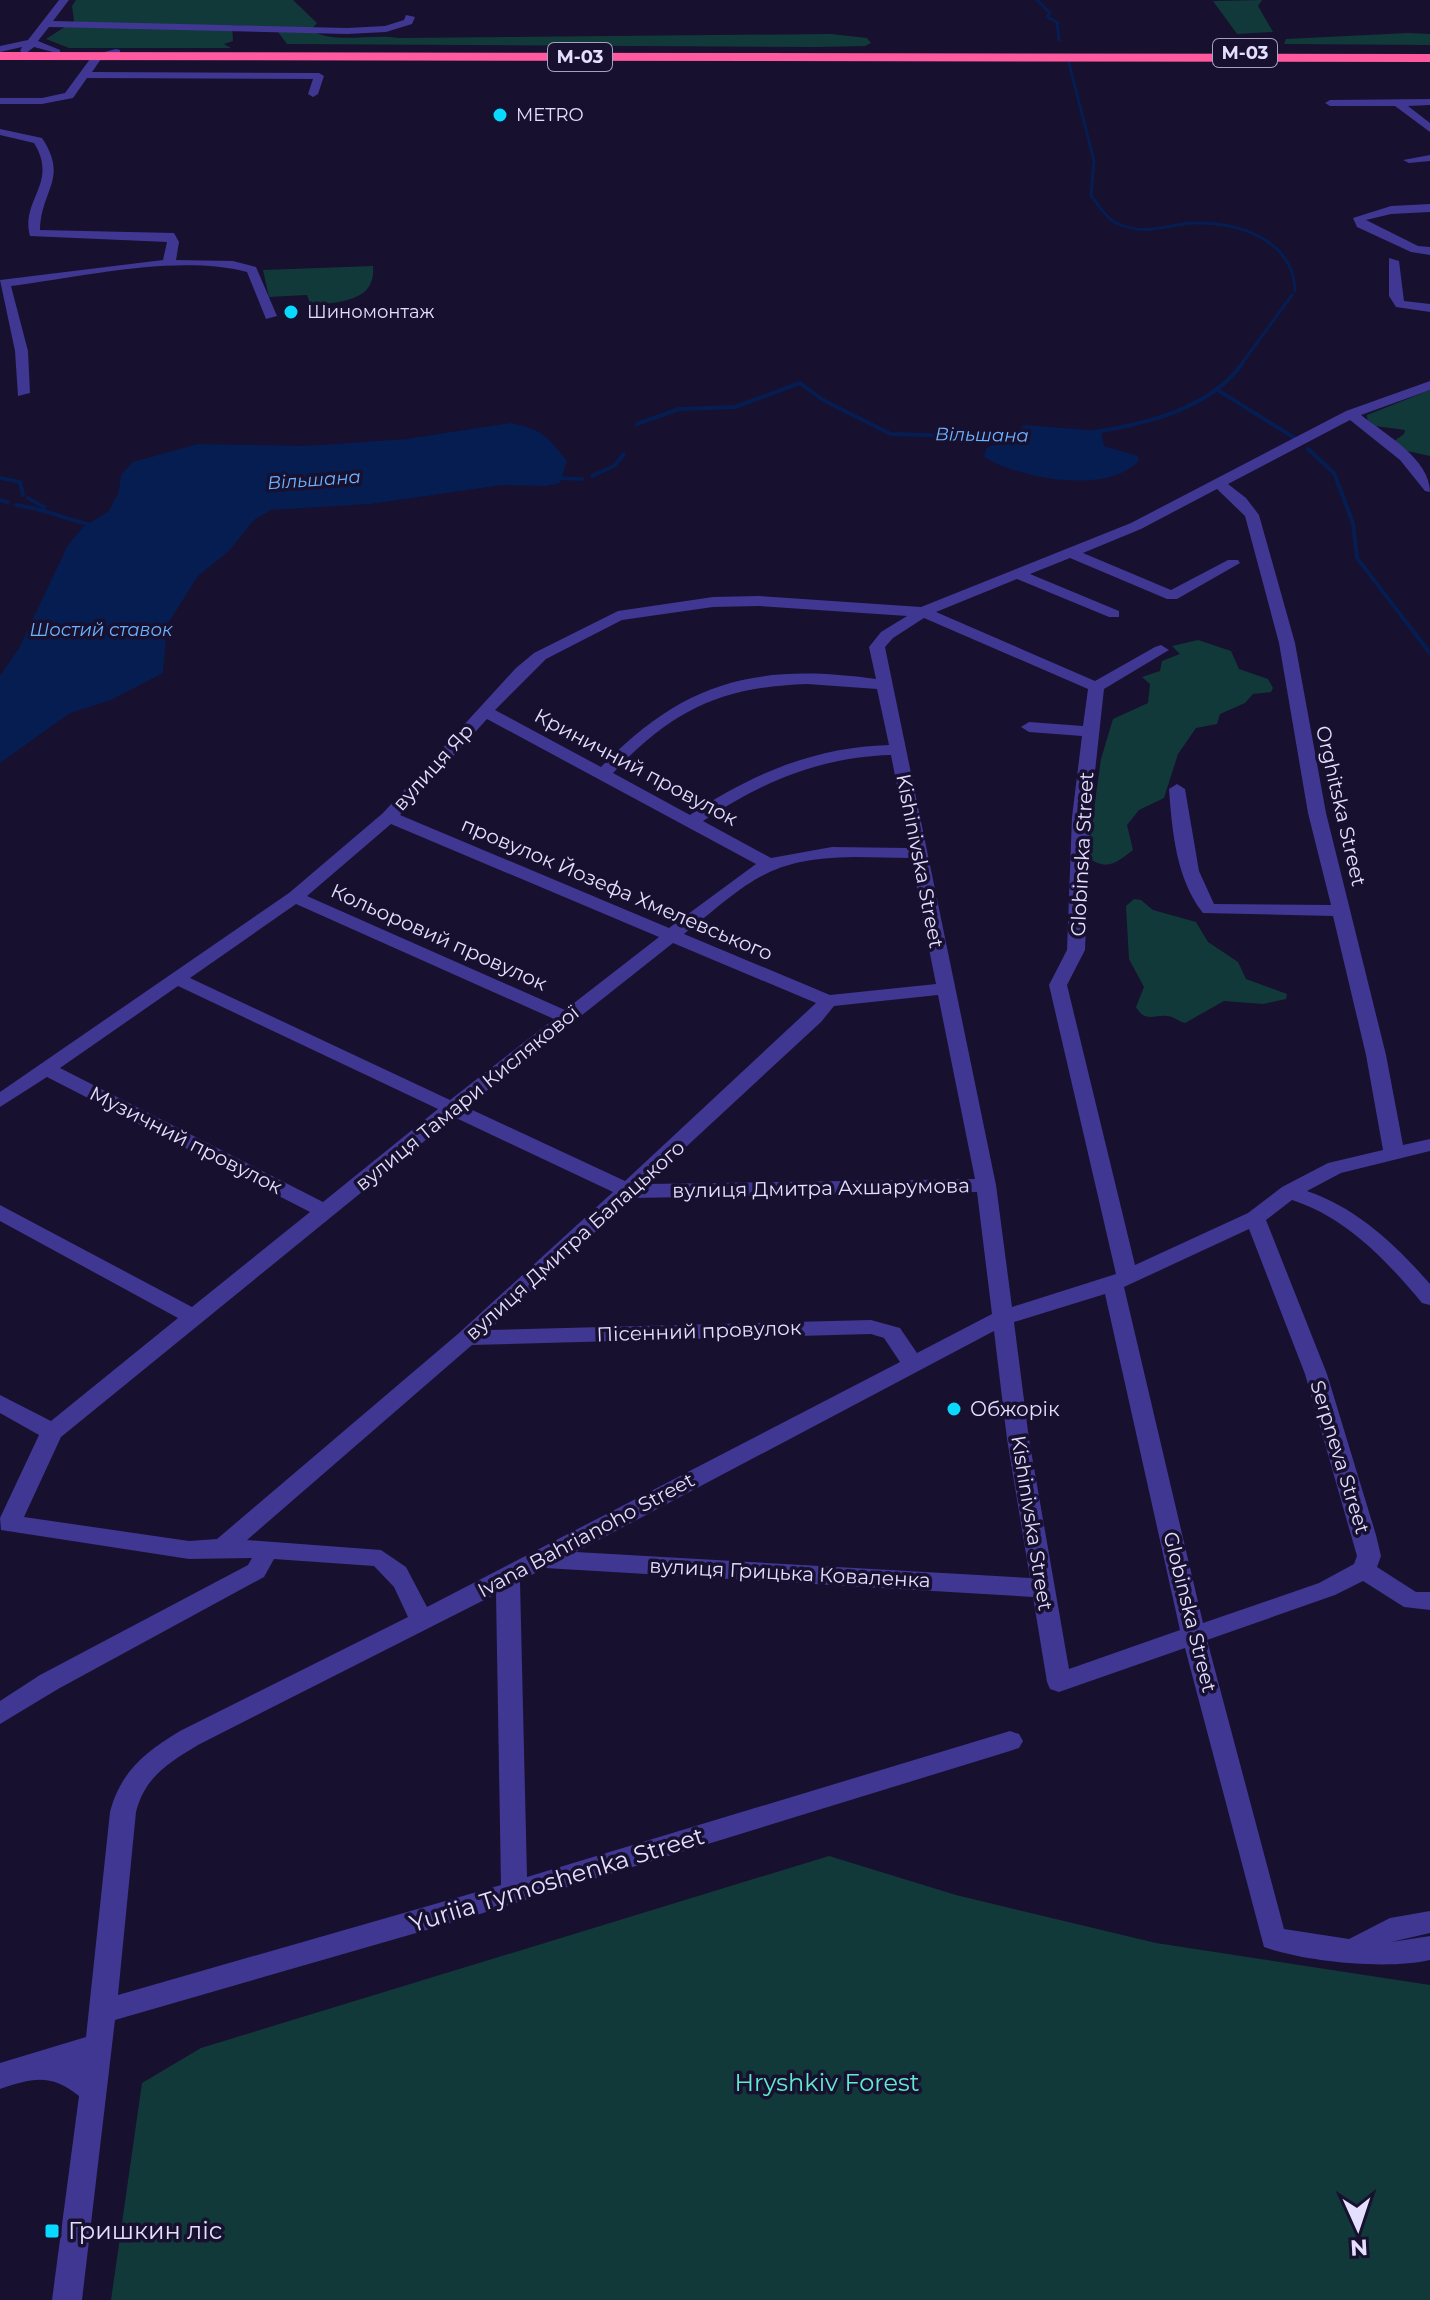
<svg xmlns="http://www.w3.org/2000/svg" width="1430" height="2300" font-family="Montserrat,sans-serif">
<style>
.green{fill:#12393a}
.water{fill:#061d52}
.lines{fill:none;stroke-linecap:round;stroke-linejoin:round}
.stream-far1{stroke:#061d52;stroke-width:3}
.stream{stroke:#061d52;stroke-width:4}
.minor{fill:#3f3792;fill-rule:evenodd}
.highway{fill:#ff599f;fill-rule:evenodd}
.poi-dot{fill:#0ad9ff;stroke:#17102f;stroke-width:3}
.labels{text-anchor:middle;stroke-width:7;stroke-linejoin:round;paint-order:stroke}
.shield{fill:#17102f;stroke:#a6a0c1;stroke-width:2}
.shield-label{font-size:18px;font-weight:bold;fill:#e4deff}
.far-poi-label{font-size:18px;fill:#e4deff;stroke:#17102f;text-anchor:start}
.far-water-label{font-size:18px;font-style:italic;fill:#6cb3ff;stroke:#17102f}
.street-label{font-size:20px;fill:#e4deff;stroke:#17102f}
.poi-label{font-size:20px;fill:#e4deff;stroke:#17102f;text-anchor:start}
.near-street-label{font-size:24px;fill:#e4deff;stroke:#17102f}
.near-park-label{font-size:24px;fill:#5eebd0;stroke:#17102f}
.near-poi-label{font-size:24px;fill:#e4deff;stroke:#17102f;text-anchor:start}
</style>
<rect width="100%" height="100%" fill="#17102f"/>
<g class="green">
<path d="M76,0h217l24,23 -6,7c23,15 59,3 88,8l432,-4 36,4 4,5 -6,3 -48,1 -530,-3 -12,-16 -43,-3 1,16 -9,3 7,4h-162l-23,-9 28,-18 -2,-15z"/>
<path d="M1262,0l-4,6 15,26 -36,2 -24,-33z"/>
<path d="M1408,33l22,1v11l-146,-1 2,-5z"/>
<path d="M373,266c3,37 -34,35 -62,40l-4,-11 -38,2 -6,-27z"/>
<path d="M1430,390v66l-32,-7 -5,-7 11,-8 1,-4 -37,-5 -1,-10z"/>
<path d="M1198,640l33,11 8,18 29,10 5,9 -2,4 -18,2 -8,9 -25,11 -3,10 -21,4 -18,26 -14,44 -25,12 -12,15 6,25c-16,12 -25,21 -43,9l-2,-7 13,-93 12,-40 35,-16 2,-19 -8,-7 18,-6 2,-10 18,-7 -8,-8z"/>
<path d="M1134,899l7,1 12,10 43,12 12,20 30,20 8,17 41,15 -1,5 -23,5 -39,-3 -39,22c-4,-1 -8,-4 -13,-6 -15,-5 -26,8 -36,-10l8,-20 -15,-28 -3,-53z"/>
<path d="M829,1856l127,39 200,48 274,42v315h-1319l31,-217 59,-35z"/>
</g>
<g class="water">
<path d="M510,423c31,6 38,13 57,38l-7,22 -14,3 -44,-1 -132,19 -99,6 -17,10 -25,31 -31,25 -31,49 -4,48 -52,27 -41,13 -70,50v-87l19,-28 49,-103 15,-18 26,-16 10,-20 2,-16 12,-13 65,-18 108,2 100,-7z"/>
<path d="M1024,425l77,6 3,15 34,10 1,5c-33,34 -119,18 -155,-4l2,-9 20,-8z"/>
</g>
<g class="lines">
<g class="stream-far1">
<path d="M1037,0l13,13 -3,4 10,5 2,18"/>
<path d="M1069,63l25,98 -3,35c7,8 16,23 25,27 31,14 50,1 79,0 45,-1 99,18 100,68"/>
<path d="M1240,366l52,-71"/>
</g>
<g class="stream">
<path d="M1216,389l82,51"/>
<path d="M637,424l42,-15 56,-2 65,-24 23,17 68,34 122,4"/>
<path d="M1094,432c52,-8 115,-23 148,-68"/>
<path d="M1308,449l26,24 19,50 4,35 73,95"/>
<path d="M592,476l22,-10 10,-12"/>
<path d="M0,478l20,4 3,13"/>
<path d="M557,478l25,1"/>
<path d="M28,498l16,9"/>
<path d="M0,500l8,2"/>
<path d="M16,505c26,3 46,13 72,19"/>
</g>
<g class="minor">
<path d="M59,0h10l-16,21 294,7 38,-2 19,-6 2,-5 9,2 -3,7 -26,8 -39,2 -298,-7 -11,14 22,9v4l-26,-7 -9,7 -5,-3 2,-4 -22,5v-6l28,-6z"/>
<path d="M116,49l4,1v4l-19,5 -9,13 227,1 5,3 -6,18 -5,3 -5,-3 5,-15 -226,-1 -14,20 -31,6h-42v-6h42l23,-5 28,-38z"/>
<path d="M1430,99v6l-22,1 22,17v9l-35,-26h-65l-5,-3 5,-3z"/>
<path d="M0,129l42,9c27,41 -1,51 -2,92l134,3 5,9 -3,18 57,1 23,6 21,49 -11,3 -19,-47c-70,-18 -164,5 -236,14l17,65 2,42 -12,3 -3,-45 -15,-71 163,-20 4,-18 -137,-6c-10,-36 29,-53 4,-93l-34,-8z"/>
<path d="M1430,155v6l-21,2 -6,-3z"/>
<path d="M1430,204v8l-39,2 -25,6 52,26 12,1v8l-19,-3 -54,-25 -4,-9 38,-12z"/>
<path d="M1389,258l10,3 5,40 26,3v8l-34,-5 -7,-11z"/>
<path d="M1430,381v9l-69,25c24,19 69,44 69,77l-5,-1 -25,-31 -50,-40 -122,64 18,14 13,17 36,128 31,170 60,242 17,90 27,-6v12l-89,22 -34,18c50,17 89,54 123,93v21l-8,-2c-36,-43 -75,-85 -130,-103l-26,20 61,154 49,161 5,21 -4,11 39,25h14v18l-26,-3 -41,-26 -28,14 -128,45 77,289 65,10 41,-21 40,-7v22l-39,9 39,-6v24c-42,10 -125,2 -166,-13l-79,-299 -126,44 -9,-3 -3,-7 -14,-85 -488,-29 -25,13 7,296 483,-146 9,3 4,7 -4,7 -9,3 -566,174 -329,95 -33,280h-30l27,-204c-28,-23 -47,-18 -79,-7v-26l86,-26 24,-225c11,-41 35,-60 70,-81l228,-114 -14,-30 -20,-21 -100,-7 -10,18 -206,112 -58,35v-23l40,-26 208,-110 4,-7 -63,1 -188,-29 -1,-12 39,-83 -39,-22v-18l51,26 127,-103 -178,-97v-16l192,102 118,-95 -263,-135 -47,30v-15l289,-199 94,-80 133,-145 18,-15 84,-42 95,-14 46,-1 162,11 210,-84 215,-112zM1217,489l28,27 34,127 29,170 23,92 -117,-1 -15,-33 -14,-82 -8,-5 -8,5c3,41 7,90 34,124l130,3 33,139 17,95 -55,13 -46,24 -34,26 -113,52 -68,-280 18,-35 5,-133 14,-128 65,-39 -8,-5 -6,2 -60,34 -159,-69 81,-33 92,38h10v-6l-89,-37 40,-16 97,41h10l63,-36 -2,-3h-10l-57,30 -88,-37 58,-24zM759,606l148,10 -26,16 -12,15 7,32c-119,-16 -191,1 -275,88l-106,-57 51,-51 76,-39 91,-13zM924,618l164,71 -5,37 -54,-4 -8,5 8,5 53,4 -10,81 -5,133 -18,35 67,289 -104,33 -16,-122 -111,-538 8,-9zM807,684l70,5 12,56c-74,2 -138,29 -199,70l-77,-42c60,-63 107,-86 194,-89zM487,719l269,145 -87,64 -269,-113zM891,755l18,93 -77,-1 -61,11 -68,-37c58,-39 117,-64 188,-66zM391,824l268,113 -94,73 -258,-114zM854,857l57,1 25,126 -106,11 -146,-61c65,-51 82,-76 170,-77zM296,904l258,115 -104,81 -260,-122zM673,943l143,60 -191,178 -159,-74zM178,986l260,123 -115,93 -263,-134zM938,995l37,184 -329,5 175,-162 13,-16zM454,1117l159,75 -154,141 -242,206 -28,2 -165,-24 37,-80zM977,1192l15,122 -75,39 -17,-25 -29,-8 -382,10 143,-132zM1249,1229l56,145 52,182 -3,8 -35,19 -116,40 -79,-336zM1105,1294l75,336 -111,39 -40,-230 -15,-117zM994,1331l13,108 23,139 -454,-26zM871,1334l13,4 16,24 -473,245 -21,-40 -25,-17 -134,-10 225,-195zM496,1594l5,291 -383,110 18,-183c9,-35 32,-49 62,-67z"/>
</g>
<path class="highway" d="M0,52l1430,2v8l-1430,-2z"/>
</g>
<g class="poi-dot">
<circle cx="500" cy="115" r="8"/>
<circle cx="291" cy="312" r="8"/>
<circle cx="954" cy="1409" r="8"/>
<rect x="44" y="2223" width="16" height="16" rx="4"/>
</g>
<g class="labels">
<g class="shield">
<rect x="1213" y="39" width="64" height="28" rx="6"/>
<rect x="548" y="43" width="64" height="28" rx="6"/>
</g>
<g class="shield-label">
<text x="1245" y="59">М-03</text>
<text x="580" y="63">М-03</text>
</g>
<g class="far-poi-label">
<text x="516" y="121">METRO</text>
<text x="307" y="318">Шиномонтаж</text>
</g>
<g class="far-water-label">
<text transform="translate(982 435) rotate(1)" y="6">Вільшана</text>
<text transform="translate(314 480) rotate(-4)" y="6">Вільшана</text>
<text x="101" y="636">Шостий ставок</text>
</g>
<g class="street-label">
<text transform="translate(433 767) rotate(-48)" y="7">вулиця Яр</text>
<text transform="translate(636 767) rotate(28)" y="7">Криничний провулок</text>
<text transform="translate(1341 806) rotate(77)" y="7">Orghitska Street</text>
<text transform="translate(1082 854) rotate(-87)" y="7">Globinska Street</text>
<text transform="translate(920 861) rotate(79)" y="7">Kishinivska Street</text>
<text transform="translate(617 889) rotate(23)" y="7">провулок Йозефа Хмелевського</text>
<text transform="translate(439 937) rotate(24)" y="7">Кольоровий провулок</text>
<text transform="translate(467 1098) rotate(-39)" y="7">вулиця Тамари Кислякової</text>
<text transform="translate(186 1140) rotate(27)" y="7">Музичний провулок</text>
<text transform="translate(821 1188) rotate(-1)" y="7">вулиця Дмитра Ахшарумова</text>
<text transform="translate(575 1240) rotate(-42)" y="7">вулиця Дмитра Балацького</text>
<text transform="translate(699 1331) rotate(-2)" y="7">Пісенний провулок</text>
<text transform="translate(1340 1457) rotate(73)" y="7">Serpneva Street</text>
<text transform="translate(1032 1523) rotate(81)" y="7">Kishinivska Street</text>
<text transform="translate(586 1535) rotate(-28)" y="7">Ivana Bahrianoho Street</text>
<text transform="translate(790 1573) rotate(3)" y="7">вулиця Грицька Коваленка</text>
<text transform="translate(1190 1612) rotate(76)" y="7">Globinska Street</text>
</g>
<g class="poi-label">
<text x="970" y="1416">Обжорік</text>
</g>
<g class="near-street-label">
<text transform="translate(557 1880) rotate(-17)" y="8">Yuriia Tymoshenka Street</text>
</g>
<g class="near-park-label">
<text x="827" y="2091">Hryshkiv Forest</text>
</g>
<g class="near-poi-label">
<text x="68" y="2239">Гришкин ліс</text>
</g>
</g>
<g transform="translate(1358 2228) rotate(177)" stroke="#17102f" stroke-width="6" paint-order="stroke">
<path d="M0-6L14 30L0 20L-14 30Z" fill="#e4deff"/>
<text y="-12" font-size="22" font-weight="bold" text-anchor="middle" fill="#e4deff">N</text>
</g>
</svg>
